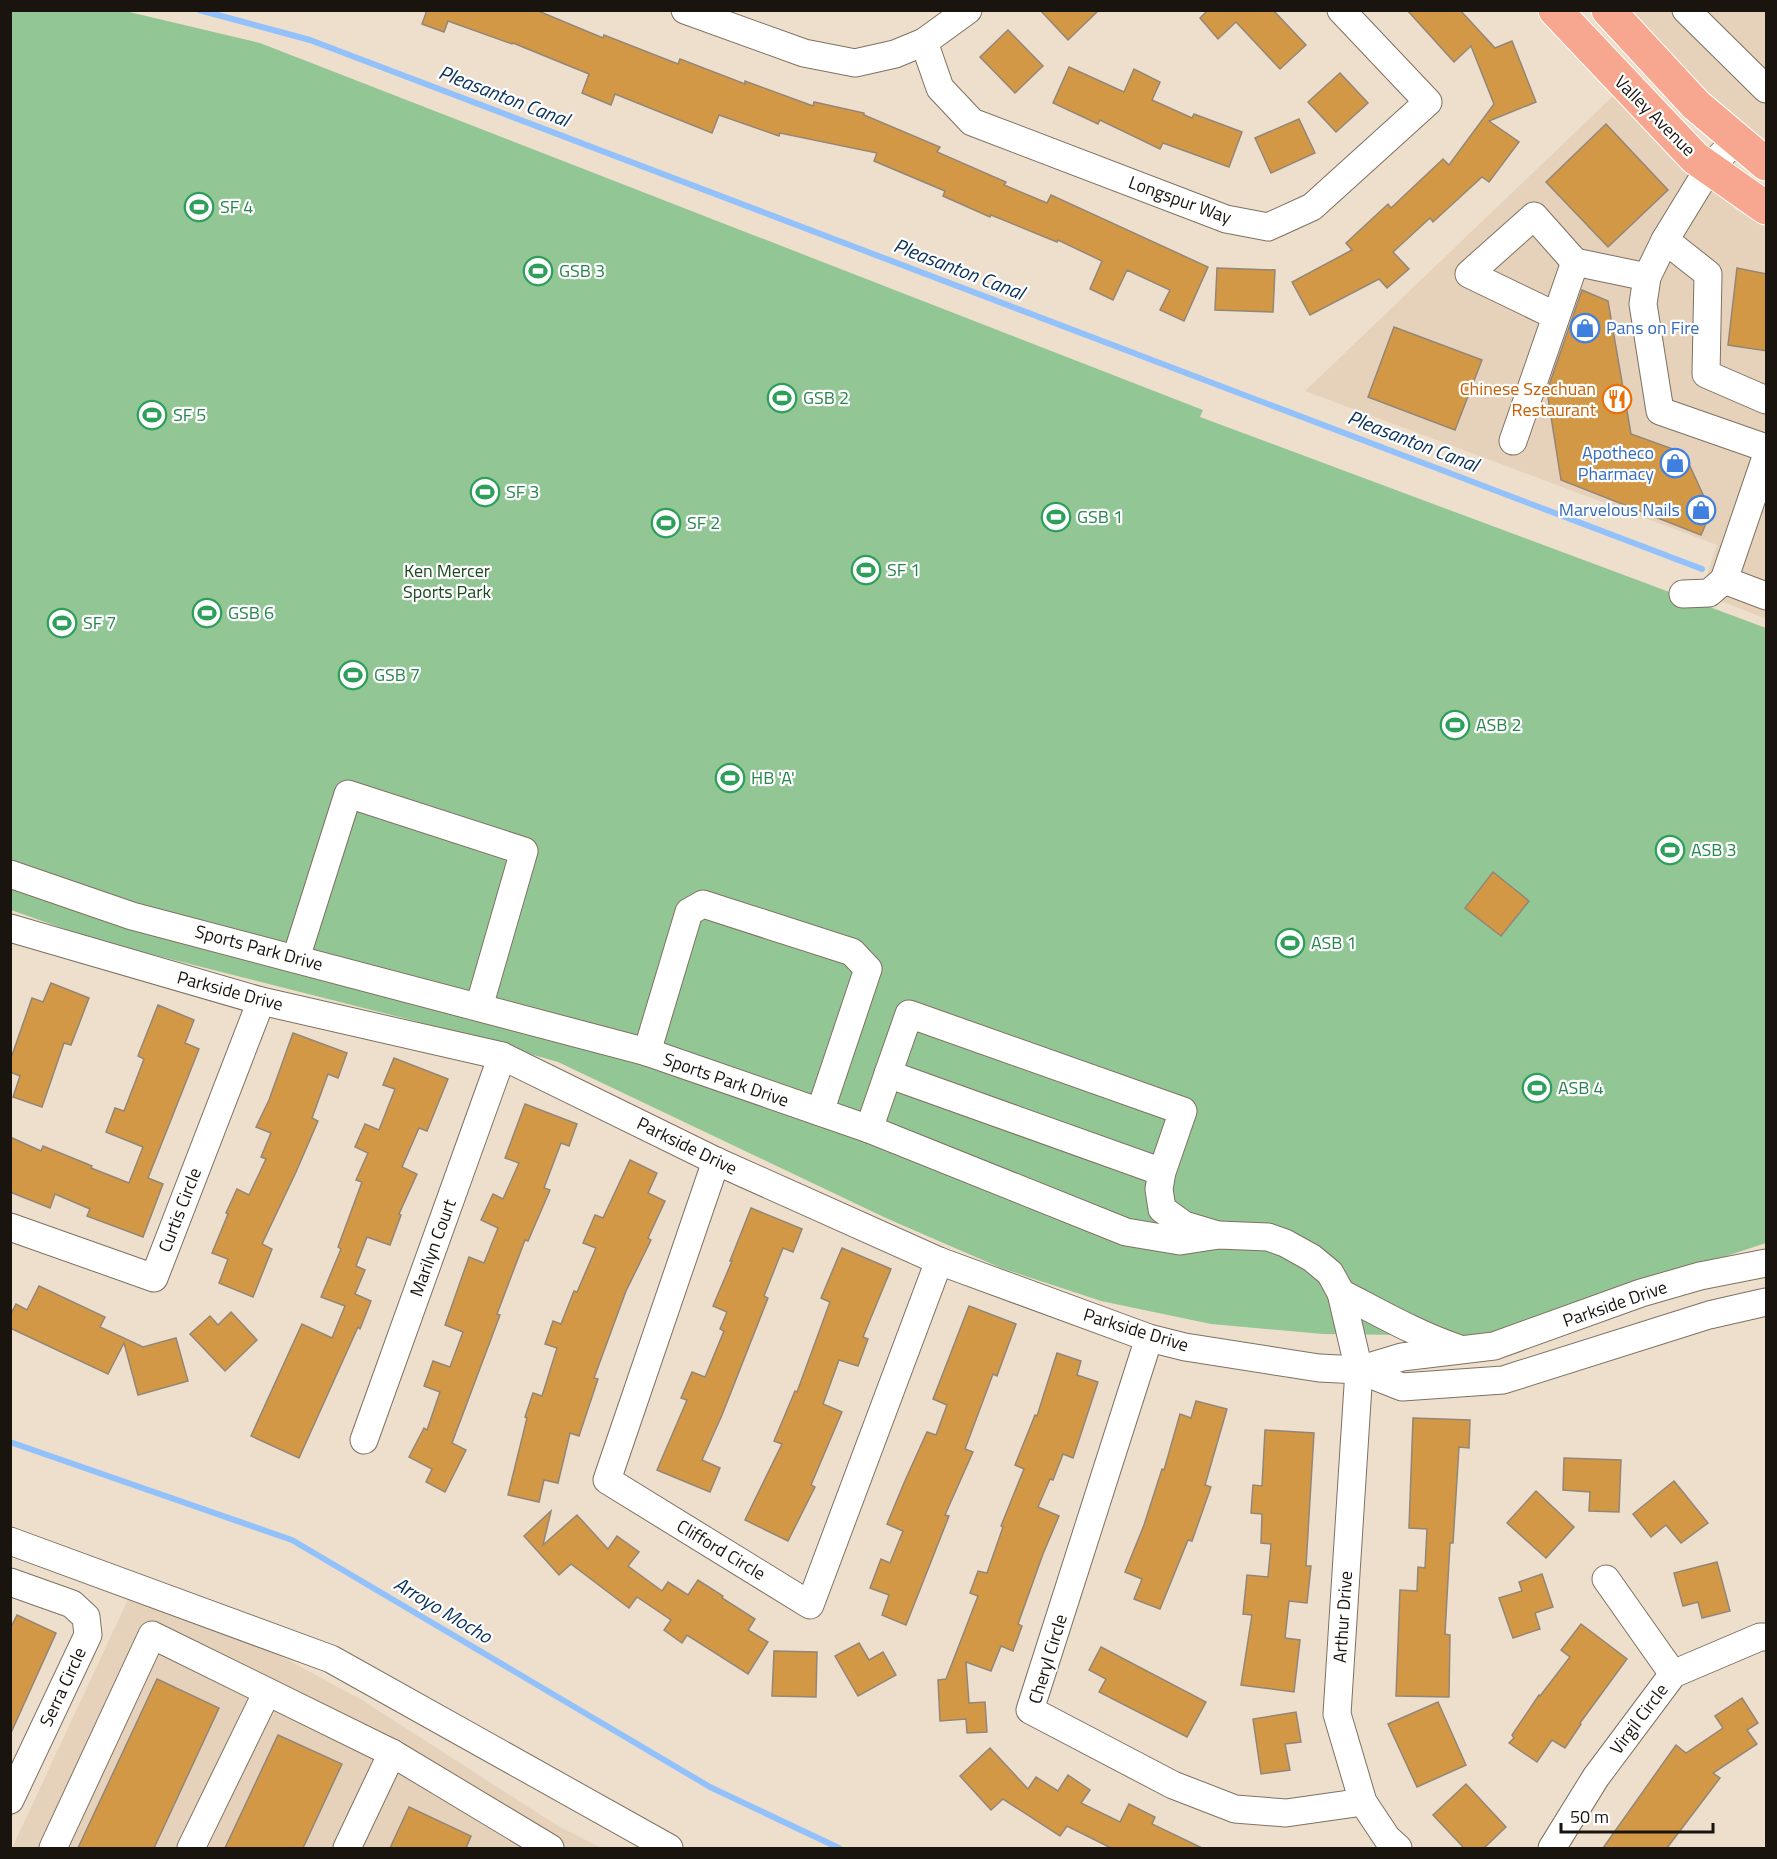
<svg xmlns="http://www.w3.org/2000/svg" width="1777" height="1859" font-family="'Titillium Web',sans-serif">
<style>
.built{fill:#e6d2ba}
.green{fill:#93c695}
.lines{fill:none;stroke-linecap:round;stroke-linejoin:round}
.stream{stroke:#92c1fb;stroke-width:6}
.building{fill:#d29846;stroke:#948676;stroke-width:1.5}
.minor-casing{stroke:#7e7161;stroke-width:29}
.major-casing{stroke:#fff;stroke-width:35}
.minor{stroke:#fff;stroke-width:27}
.major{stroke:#f7a78f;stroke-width:33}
.labels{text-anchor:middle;stroke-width:4.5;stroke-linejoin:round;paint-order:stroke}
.street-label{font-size:18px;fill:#19140e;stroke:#fff}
.leisure-label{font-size:18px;fill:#27864d;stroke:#fff;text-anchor:start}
.shop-label{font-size:18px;fill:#366cbe;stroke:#fff;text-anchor:end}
.food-label{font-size:18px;fill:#c56008;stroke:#fff;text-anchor:end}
.park-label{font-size:18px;fill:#184a1e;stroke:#fff}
.water-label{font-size:20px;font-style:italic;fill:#0b3460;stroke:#fff}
</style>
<rect width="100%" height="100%" fill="#eedfcd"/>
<g class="built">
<path d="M1618,11h148v142z"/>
<path d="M1613,96l123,114 30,16v393l-65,-26 16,-48 -412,-154z"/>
<path d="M131,1593l111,42 120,65 196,126 44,22h-590z"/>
</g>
<path class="green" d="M11,11h114l135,32 943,367 -3,7 566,211v615l-284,93 -159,-2 -112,-10 -110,-23 -100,-33 -113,-49 -330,-157 -143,-41 -316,-80 -88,-31z"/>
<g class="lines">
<g class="stream">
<path d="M199,10l111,30 1392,529"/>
<path d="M10,1442l282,98 418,247 129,61"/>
</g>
</g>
<g class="building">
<path d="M425,10h111l67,28 1,-3 74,29 2,-5 65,25v-3l68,25 1,-4 50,11v2l76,32 -3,5 69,30 -2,3 43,18 4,-8 157,72 -24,54 -24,-11 10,-20 -43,-20 -14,30 -23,-11 12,-28 -44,-21 -1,2 -66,-27 -1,2 -47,-21 2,-5 -71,-30 3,-8 -97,-20 -1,3 -60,-21 -7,18 -97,-39 -4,11 -29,-12 7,-19 -76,-31 -1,1 -64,-23 -4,11 -22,-8 4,-11z"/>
<path d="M1040,10h59l-31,30z"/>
<path d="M1208,10h65l33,35 -26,24 -44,-47 -18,17 -18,-21z"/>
<path d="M1407,10h53l35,38 17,-7 24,61 -47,19 30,21 -30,40 -7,-5 -49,45 -3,-4 -37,34 16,17 -22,19 -8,-9 -69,36 -18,-33 60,-32 -6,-7 42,-39 3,4 52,-49 6,6 45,-61 -23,-58 -17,16z"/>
<path d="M1008,30l35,36 -28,27 -35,-36z"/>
<path d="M1069,67l55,25 10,-23 26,13 -8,18 40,18 2,-4 48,18 -13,35 -66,-24 -3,6 -60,-29 -2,4 -45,-21z"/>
<path d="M1340,73l28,30 -32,29 -28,-30z"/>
<path d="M1299,119l16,34 -44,20 -16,-35z"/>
<path d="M1606,124l62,66 -60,57 -62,-65z"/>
<path d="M1217,268l58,2 -2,42 -58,-2z"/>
<path d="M1737,268l30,6v77l-39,-6z"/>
<path d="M1582,290l26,11 23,133 53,19 27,59 -10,23 -140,-55 -14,-89z"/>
<path d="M1394,327l88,33 -27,70 -87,-33z"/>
<path d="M1493,872l36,29 -28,35 -36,-28z"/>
<path d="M51,983l38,15 -18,47 -7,-2 -22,64 -29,-10 7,-21 -10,-4v-11l22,-63 11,4z"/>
<path d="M158,1005l36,15 -9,23 14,6 -51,129 15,6 -20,53 -56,-21 3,-7 -35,-15 -5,14 -40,-16v-55l31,14 2,-5 49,20 -1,2 38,15 14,-36 -37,-15 9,-24 9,3 20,-52 -6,-3z"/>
<path d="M293,1033l54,20 -9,25 -10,-4 -16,44 6,3 -22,51 -34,72 10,5 -19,48 -34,-14 9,-24 -16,-6 16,-39 -2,-1 11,-24 12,6 17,-36 -5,-2 10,-24 -15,-6 13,-27z"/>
<path d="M394,1058l54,21 -21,52 -8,-3 -17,39 15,7 -18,40 2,1 -11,30 -23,-8 -11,29 9,4 -10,24 16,7 -11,28 -2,-2 -59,131 -48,-22 51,-112 30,14 13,-32 -24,-9 20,-48 -3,-2 24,-65 -6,-2 12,-27 -13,-6 10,-23 14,6 16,-41 -12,-4z"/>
<path d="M525,1104l52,20 -8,22 -8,-3 -17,45 6,2 -22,51 -3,-1 -28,74 3,1 -48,128 14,7 -21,42 -19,-10 6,-13 -23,-12 15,-29 3,2 13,-38 -16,-6 9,-25 17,6 13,-35 -18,-7 24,-68 15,6 14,-35 -17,-8 12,-26 10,5 16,-36 -14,-5z"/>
<path d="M630,1160l27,13 -9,20 17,8 -17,37 3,2 -25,51 -32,87 4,1 -19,57 -9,-3 -12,50 -14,-3 -5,22 -31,-7 19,-77 -2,-1 8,-24 9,3 15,-48 -12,-4 8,-23 8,3 13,-33 3,1 19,-44 -13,-5 12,-28 8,3z"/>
<path d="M751,1208l51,21 -9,23 -10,-4 -19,48 4,2 -46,117 -20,45 18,8 -10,24 -53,-22 30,-70 -6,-2 11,-26 13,5 19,-46 -4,-2 7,-17 -14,-6 19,-45h-2z"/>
<path d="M842,1248l49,21 -28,68 5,2 -10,27 -19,-6 -16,44 19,8 -31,73 4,2 -27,54 -43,-21 37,-76 -8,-3 21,-50 2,1 33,-90 -9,-4z"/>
<path d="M39,1286l66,31 -5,10 43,20 33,-9 12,43 -50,14 -14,-52 -16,31 -98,-46v-12l6,-12 11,6z"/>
<path d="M969,1306l47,18 -19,52 -4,-2 -28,75 8,3 -28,63 4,1 -43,109 -24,-10 7,-20 -19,-7 11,-29 9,4 13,-32 -16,-7 17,-41 23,-51 9,3 11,-30 -14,-6z"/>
<path d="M231,1312l26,28 -32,31 -35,-37 20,-18 8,9z"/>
<path d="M1057,1353l24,8 -4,14 21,7 -25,76 -10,-4 -10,26 -3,-1 -12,28 21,9 -16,38 -25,70 4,2 -9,25 -12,-5 -10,25 -25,-9 3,41 16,-1 2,30 -20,1 -1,-14 -26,2 -2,-41 8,-1 32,-83 -8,-3 8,-22 9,2 16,-46 -2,-1 23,-57 -9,-4 20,-50 2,1z"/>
<path d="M1196,1401l31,8 -22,76 6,2 -19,54 -4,-1 -28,69 -26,-10 8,-20 -17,-7 19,-47 18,-56 2,1 16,-56 11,4z"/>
<path d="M1413,1418l57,2 -1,28 -10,-1 -6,96h-3l-5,91 5,1 -1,62 -53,-1 4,-106 17,1 1,-24 7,1 2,-39 -18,-1z"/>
<path d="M1265,1430l49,3 -8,133h5l-4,37 -18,-2 -4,37 15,2 -6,52 -53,-7 11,-70 -9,-1 4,-39 21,2 3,-33 -10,-1 1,-29 -11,-1 2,-28 9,1z"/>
<path d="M1564,1458l57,2 -2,52 -30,-1 1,-19 -27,-2z"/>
<path d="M1674,1481l34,42 -27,20 -15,-18 -15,12 -18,-23z"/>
<path d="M1536,1491l38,36 -28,31 -39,-35z"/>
<path d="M551,1511l-8,34 34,-30 31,34 9,-13 22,16 -11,14 34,25 6,-9 20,13 10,-15 25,16 -1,2 33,21 -7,11 20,12 -20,32 -61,-39 -5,8 -18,-13 7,-10 -34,-23 -8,11 -58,-44 -12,11 -35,-39z"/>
<path d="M1717,1562l13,49 -28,7 -4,-16 -15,4 -9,-33z"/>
<path d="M1542,1574l11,33 -18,6 5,16 -27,9 -14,-40 23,-7 -3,-9z"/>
<path d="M17,1615l39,18 -46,102v-106z"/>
<path d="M1581,1624l46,35 -47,64 1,1 -16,24 -13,-8 -15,22 -28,-19 5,-5 -2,-3 27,-40 1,1 30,-39 -9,-7z"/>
<path d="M859,1643l10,17 14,-8 13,23 -38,21 -23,-40z"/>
<path d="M1101,1647l105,55 -19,35 -88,-45 7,-13 -17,-9z"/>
<path d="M774,1651l43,1 -1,45 -44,-1z"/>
<path d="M157,1679l62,29 -65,140h-76z"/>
<path d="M1742,1698l16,25 -11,7 10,14 -44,29 7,5 -53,70h-64l73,-103 10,8 37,-25 -8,-12z"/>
<path d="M1438,1702l28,63 -49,22 -29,-63z"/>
<path d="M1296,1712l5,30 -16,2 5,26 -29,4 -8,-55z"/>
<path d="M278,1735l64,29 -39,84h-78z"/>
<path d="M990,1748l38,41 8,-12 22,14 10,-16 22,15 -9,13 39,19 9,-18 26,13 -3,7 50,24h-91l-44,-22 -7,10 -57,-37 -12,11 -31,-34z"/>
<path d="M1466,1784l40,43 -22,21h-20l-31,-33z"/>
<path d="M409,1807l62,29 -5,12h-76z"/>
</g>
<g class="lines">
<g class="minor-casing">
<g id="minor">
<path d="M685,10l119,43 51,10 40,-9 29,-12 44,-32"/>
<path d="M1686,10l80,79"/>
<path d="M924,42l16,46 32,34 254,97 42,8 44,-20 116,-105 -87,-92"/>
<path d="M1737,139l-28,29 -44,72 -18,37 -4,27 17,107 106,37"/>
<path d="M1665,240l43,34 -2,100 60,26"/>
<path d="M1556,316l-87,-42 65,-58 41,46"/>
<path d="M1513,441l62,-179 72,15"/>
<path d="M1766,457l-42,123 42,16"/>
<path d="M1683,594l26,-1 15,-13"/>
<path d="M10,874l122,42 515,136 222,77 257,103 54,9 39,-6 49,2 17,6 27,15 18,15 11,20 18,77 -22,344 26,88 24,36 11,10"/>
<path d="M10,928l251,73 241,55 214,105 223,100 210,77 36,9 134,21 40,2 43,17 101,-7 206,-65 57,-13"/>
<path d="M296,958l52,-164 176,57 -45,156"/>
<path d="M647,1052l42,-140 14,-8 149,48 16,17 -48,143"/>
<path d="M869,1129l19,-55"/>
<path d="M716,1161l-109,319 203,125 129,-344"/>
<path d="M1162,1172l-274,-98 21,-60 274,97 -21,61 -3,17 3,20 22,16 30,9"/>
<path d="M10,1227l144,51 107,-277"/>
<path d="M1341,1293c39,20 75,41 116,55"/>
<path d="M1149,1338l-119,372 143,75 62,24 51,4 77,-11"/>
<path d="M1359,1370l43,-13 92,-11 147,-53 59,-17 66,-13"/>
<path d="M364,1440l138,-384"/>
<path d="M10,1541l321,118 338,189"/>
<path d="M1606,1579l67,95"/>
<path d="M10,1582l62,22 14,13 2,18 -78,165"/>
<path d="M53,1848l99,-213 240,118 158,95"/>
<path d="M191,1848l76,-156"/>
<path d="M347,1848l45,-95"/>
<path d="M1552,1848l44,-71 77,-103 87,-37h6"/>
</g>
</g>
<g class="major-casing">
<g id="major">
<path d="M1555,10l140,148 71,50"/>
<path d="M1608,10l88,95 70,59"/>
</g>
</g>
<use href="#minor" class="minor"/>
<use href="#major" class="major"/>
</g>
<defs>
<g id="stadium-ring" transform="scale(1.5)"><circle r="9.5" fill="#fff" stroke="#2e9e5b" stroke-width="1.5"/><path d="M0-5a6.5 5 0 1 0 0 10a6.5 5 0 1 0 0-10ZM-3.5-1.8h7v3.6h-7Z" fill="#2e9e5b"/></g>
<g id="shop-ring" transform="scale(1.5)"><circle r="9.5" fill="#fff" stroke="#3f7fe0" stroke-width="1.5"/><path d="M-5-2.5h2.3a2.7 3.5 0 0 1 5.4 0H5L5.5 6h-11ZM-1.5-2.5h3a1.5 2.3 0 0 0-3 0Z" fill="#3f7fe0"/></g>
<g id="restaurant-ring" transform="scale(1.5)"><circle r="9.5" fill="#fff" stroke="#e8710a" stroke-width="1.5"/><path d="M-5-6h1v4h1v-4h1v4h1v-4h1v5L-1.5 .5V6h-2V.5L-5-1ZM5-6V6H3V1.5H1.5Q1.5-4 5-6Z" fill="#e8710a"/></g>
</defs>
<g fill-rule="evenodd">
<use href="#stadium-ring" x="199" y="207"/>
<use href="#stadium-ring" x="538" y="271"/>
<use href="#shop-ring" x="1585" y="328"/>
<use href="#stadium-ring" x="782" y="398"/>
<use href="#restaurant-ring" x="1617" y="399"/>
<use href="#stadium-ring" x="152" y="415"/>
<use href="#shop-ring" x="1675" y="463"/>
<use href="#stadium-ring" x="485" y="492"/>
<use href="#shop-ring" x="1701" y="510"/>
<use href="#stadium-ring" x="1056" y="517"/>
<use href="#stadium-ring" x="666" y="523"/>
<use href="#stadium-ring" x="866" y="570"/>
<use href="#stadium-ring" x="207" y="613"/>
<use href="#stadium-ring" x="62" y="623"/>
<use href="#stadium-ring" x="353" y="675"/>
<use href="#stadium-ring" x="1455" y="725"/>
<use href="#stadium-ring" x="730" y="778"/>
<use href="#stadium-ring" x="1670" y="850"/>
<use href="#stadium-ring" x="1290" y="943"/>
<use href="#stadium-ring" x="1537" y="1088"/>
</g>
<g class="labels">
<g class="street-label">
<text transform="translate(1655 116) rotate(45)" y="6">Valley Avenue</text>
<text transform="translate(1180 200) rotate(20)" y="6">Longspur Way</text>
<text transform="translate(259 948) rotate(15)" y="6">Sports Park Drive</text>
<text transform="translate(230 991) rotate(15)" y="6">Parkside Drive</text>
<text transform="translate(726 1080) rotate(19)" y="6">Sports Park Drive</text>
<text transform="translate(687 1146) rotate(26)" y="6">Parkside Drive</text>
<text transform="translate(180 1210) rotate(-69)" y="6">Curtis Circle</text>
<text transform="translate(433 1248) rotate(-70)" y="6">Marilyn Court</text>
<text transform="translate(1615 1304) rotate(-19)" y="6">Parkside Drive</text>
<text transform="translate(1136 1330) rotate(17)" y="6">Parkside Drive</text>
<text transform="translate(721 1550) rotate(31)" y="6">Clifford Circle</text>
<text transform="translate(1343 1617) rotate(-86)" y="6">Arthur Drive</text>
<text transform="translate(1048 1659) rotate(-73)" y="6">Cheryl Circle</text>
<text transform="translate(63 1687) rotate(-65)" y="6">Serra Circle</text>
<text transform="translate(1639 1719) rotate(-53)" y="6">Virgil Circle</text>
</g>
<g class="leisure-label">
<text x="220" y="213">SF 4</text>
<text x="559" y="277">GSB 3</text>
<text x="803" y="404">GSB 2</text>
<text x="173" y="421">SF 5</text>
<text x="506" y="498">SF 3</text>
<text x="1077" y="523">GSB 1</text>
<text x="687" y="529">SF 2</text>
<text x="887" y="576">SF 1</text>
<text x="228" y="619">GSB 6</text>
<text x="83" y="629">SF 7</text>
<text x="374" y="681">GSB 7</text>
<text x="1476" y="731">ASB 2</text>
<text x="751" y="784">HB 'A'</text>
<text x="1691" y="856">ASB 3</text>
<text x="1311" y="949">ASB 1</text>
<text x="1558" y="1094">ASB 4</text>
</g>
<g class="shop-label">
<text x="1606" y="334" text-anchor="start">Pans on Fire</text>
<text x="1654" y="459">Apotheco<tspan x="1654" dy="21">Pharmacy</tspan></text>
<text x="1680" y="516">Marvelous Nails</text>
</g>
<g class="food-label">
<text x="1596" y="395">Chinese Szechuan<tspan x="1596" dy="21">Restaurant</tspan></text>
</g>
<g class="park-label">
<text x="447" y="577">Ken Mercer<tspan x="447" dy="21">Sports Park</tspan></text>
</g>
<g class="water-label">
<text transform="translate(504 96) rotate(21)" y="7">Pleasanton Canal</text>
<text transform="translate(959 269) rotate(21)" y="7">Pleasanton Canal</text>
<text transform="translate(1413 441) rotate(21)" y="7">Pleasanton Canal</text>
<text transform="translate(443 1610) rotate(31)" y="7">Arroyo Mocho</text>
</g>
</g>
<rect width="1777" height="1859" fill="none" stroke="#19140e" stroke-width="24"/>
<path d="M1561 1823v9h152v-9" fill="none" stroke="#19140e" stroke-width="3"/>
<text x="1570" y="1823" font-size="18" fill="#19140e" stroke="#ffffff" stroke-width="4.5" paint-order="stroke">50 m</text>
</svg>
